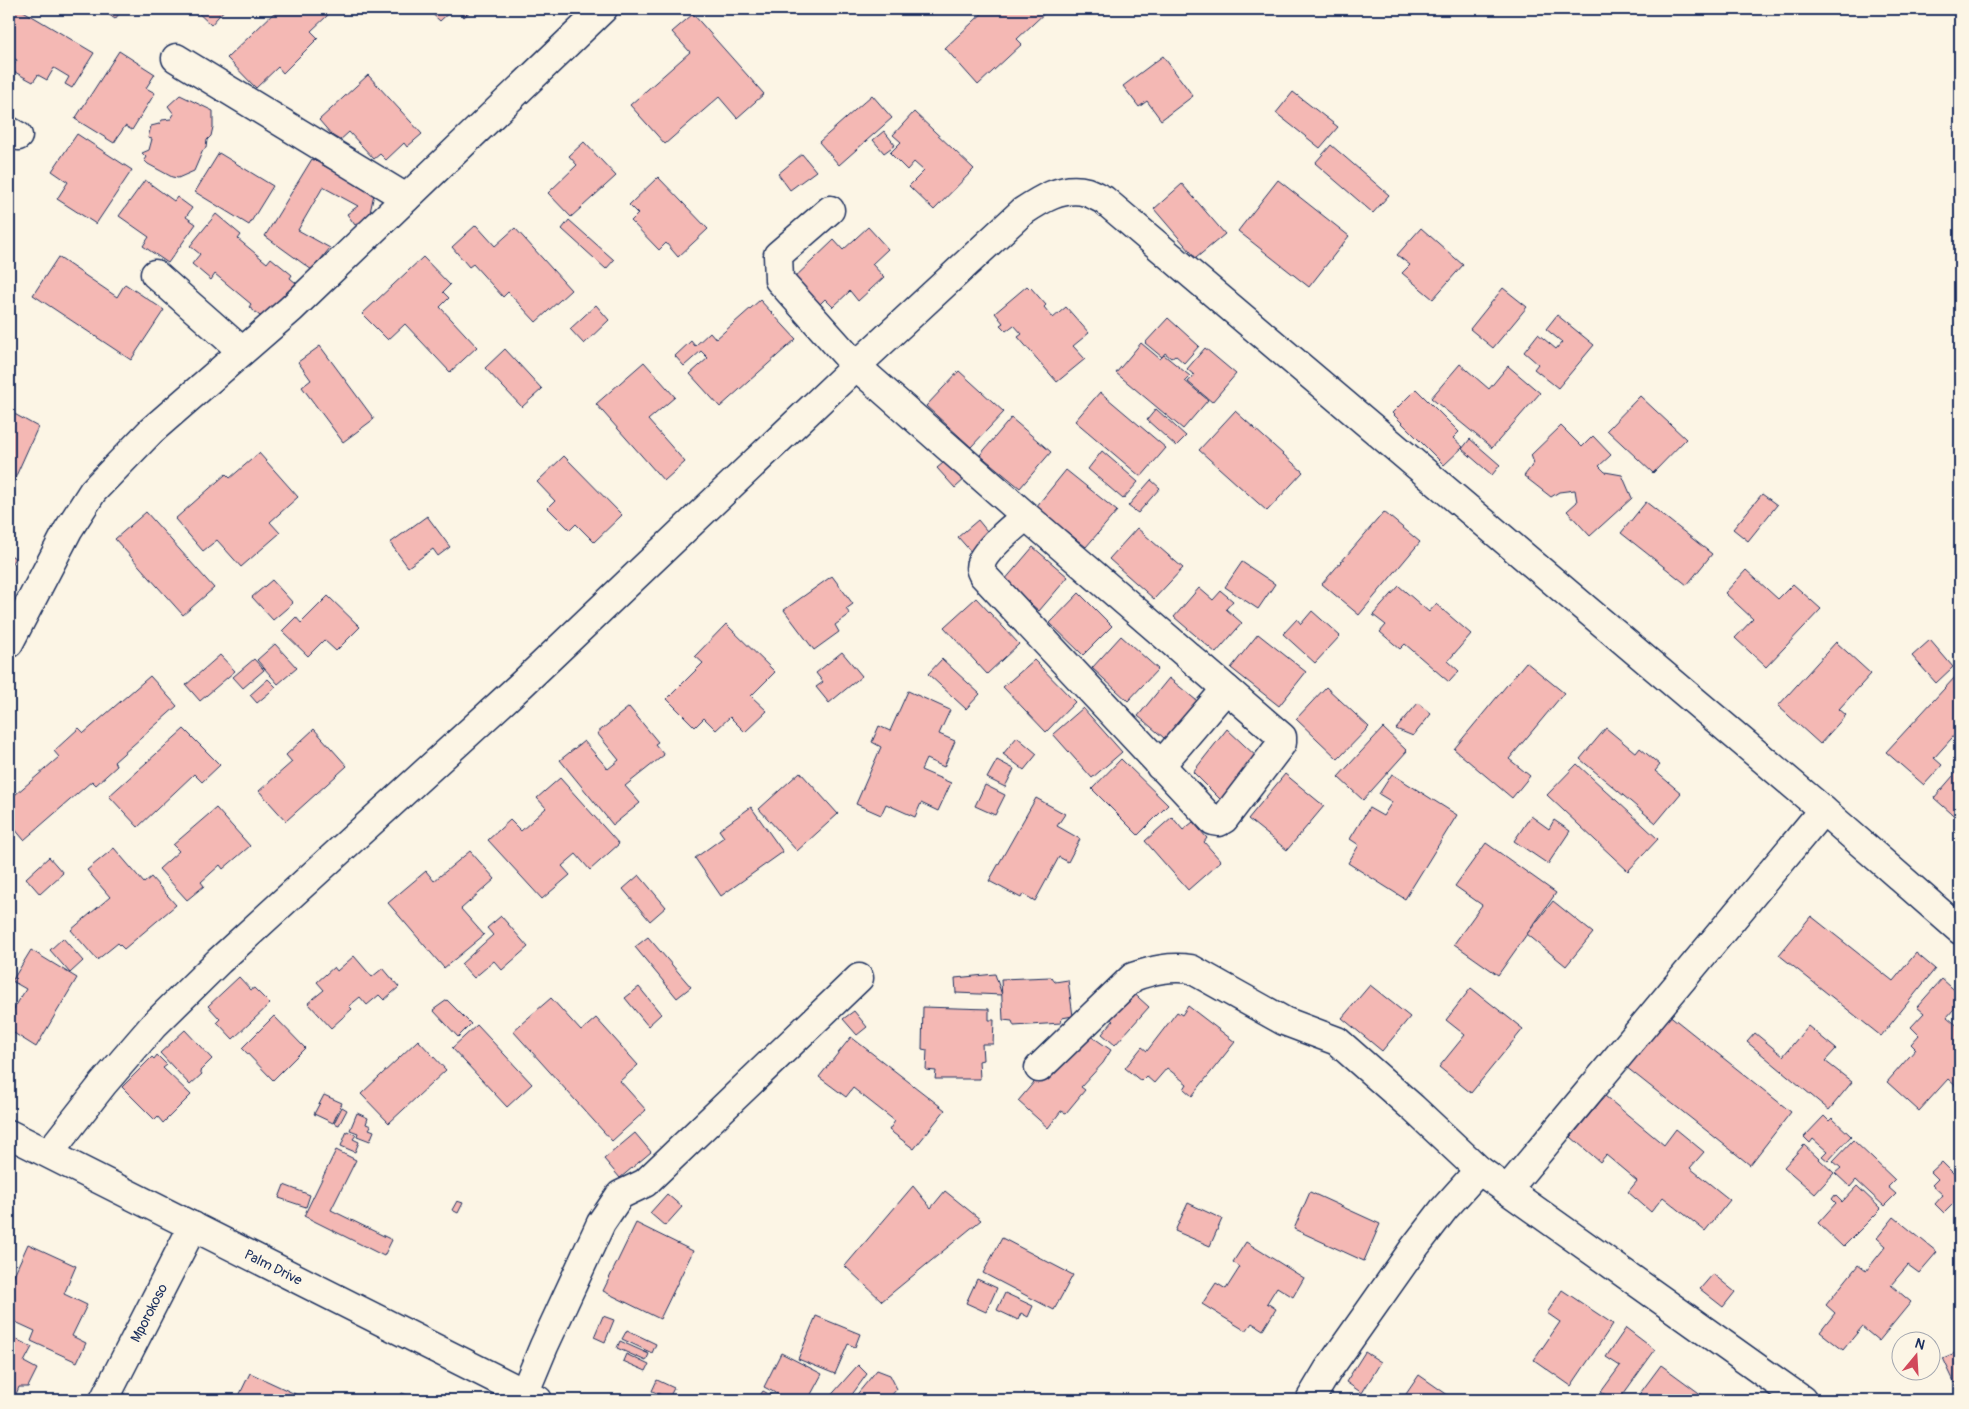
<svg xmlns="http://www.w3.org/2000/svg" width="1969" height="1409" font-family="Pangolin,sans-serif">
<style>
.building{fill:#f4b8b4;stroke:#1b2f5e}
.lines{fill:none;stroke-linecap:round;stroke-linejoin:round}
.minor-casing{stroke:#1b2f5e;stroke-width:31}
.tertiary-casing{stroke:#1b2f5e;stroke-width:31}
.minor{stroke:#fcf5e5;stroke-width:28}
.tertiary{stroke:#fcf5e5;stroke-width:28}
.labels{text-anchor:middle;stroke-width:5;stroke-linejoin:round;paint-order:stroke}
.street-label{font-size:14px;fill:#1b2f5e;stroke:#fcf5e5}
</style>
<rect width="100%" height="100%" fill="#fcf5e5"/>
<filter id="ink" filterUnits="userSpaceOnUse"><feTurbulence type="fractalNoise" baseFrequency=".02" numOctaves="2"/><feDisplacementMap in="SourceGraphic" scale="10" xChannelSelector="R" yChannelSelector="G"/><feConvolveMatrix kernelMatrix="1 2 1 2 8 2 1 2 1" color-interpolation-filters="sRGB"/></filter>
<g filter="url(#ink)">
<g class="building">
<path d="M9,9h11l74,44 -22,35 -7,-4 4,-7 -15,-9 -7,12 -9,-5 -5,7 -22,-12 6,-10 -8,-4z"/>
<path d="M101,9h22l-8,10z"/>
<path d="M194,9h31l-14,16z"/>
<path d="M278,9h43l7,6 -17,16 7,7 -35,35 -5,-6 -22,21 -29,-30z"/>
<path d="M427,9h26l-13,12z"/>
<path d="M455,9h18l-9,8z"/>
<path d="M987,9h62l-32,30 5,5 -44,41 -33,-37z"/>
<path d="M693,14l71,80 -27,24 -18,-21 -54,47 -35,-39 60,-53 -18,-20z"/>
<path d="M119,51l36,23 -9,14 9,5 -23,37 -7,-4 -11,17 -39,-24z"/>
<path d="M1163,56l30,40 -32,24 -14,-19 -8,6 -16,-21z"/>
<path d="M368,75l54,59 -15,13 -3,-4 -18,17 -6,-6 -6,5 -25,-27 -11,10 -19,-22z"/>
<path d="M1293,92l45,35 -18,21 -44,-35z"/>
<path d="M180,95l33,16v16l-2,9 -4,4 -1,8 -3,2 -9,21 -16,7 -6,-1 -24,-13 -4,-4 2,-3 -4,-4 7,-3 3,-11 -4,-1 3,-12 8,-2 3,-4 9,-1 3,-5 -6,-8z"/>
<path d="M872,95l20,23 -53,47 -20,-23z"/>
<path d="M914,112l60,57 -40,41 -25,-24 15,-15 -10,-9 -7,8 -17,-17 11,-11 -8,-7z"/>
<path d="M884,131l11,14 -11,8 -11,-13z"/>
<path d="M77,134l55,36 -36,54 -39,-25 11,-17 -16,-11z"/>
<path d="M584,142l32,34 -45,41 -23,-24 29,-28 -8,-9z"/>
<path d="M1331,145l58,50 -16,18 -58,-50z"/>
<path d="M219,153l54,33 -24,39 -54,-33z"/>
<path d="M802,154l14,17 -26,19 -12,-16z"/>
<path d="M312,159l62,35 -5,23 -14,8 -8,-11 11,-8 -35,-19 -25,43 32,18 -18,22 -47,-34z"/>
<path d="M658,177l50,52 -30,28 -12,-14 -7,7 -28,-29 7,-7 -9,-9z"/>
<path d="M145,180l29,21 3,-4 15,11 -6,9 10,7 -28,39 -25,-17 6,-9 -30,-21z"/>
<path d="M1278,180l71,56 -40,51 -71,-56z"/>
<path d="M1182,184l43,50 -29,24 -42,-49z"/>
<path d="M216,214l25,21 -3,4 29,24 4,-5 21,17 -2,3 6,5 -31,37 -16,-13 2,-3 -36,-30 -4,6 -19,-16 8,-10 -10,-8z"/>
<path d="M569,220l45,40 -8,9 -44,-40z"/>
<path d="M476,225l19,21 20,-18 56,62 -35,32 -28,-30 -5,5 -30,-33 -4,3 -17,-20z"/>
<path d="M868,227l20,22 -16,15 12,13 -26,24 -8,-10 -17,16 -8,-8 -8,8 -25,-27 42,-40 9,10z"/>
<path d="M1421,228l42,37 -30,34 -31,-26 8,-8 -13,-10z"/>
<path d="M58,257l59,40 8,-13 39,26 -33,50 -98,-65z"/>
<path d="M423,257l27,28 -7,7 6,6 -9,9 37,40 -27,25 -45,-48 -17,16 -26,-26z"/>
<path d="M1027,286l3,3 1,-1 15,17 -2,2 9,11 13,-11 23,26 -16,13 12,13 -28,23 -39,-45 4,-3 -8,-9 -8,6 -6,-6 3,-2 -8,-10z"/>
<path d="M1503,288l24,19 -34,41 -23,-19z"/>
<path d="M760,300l36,39 -76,68 -30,-33 18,-16 -7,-7 -17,15 -9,-10 16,-15 4,5 15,-14 6,7z"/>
<path d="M596,305l13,15 -25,24 -14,-15z"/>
<path d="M1557,315l37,30 -36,43 -24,-19 4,-5 -14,-12 14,-18 18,15 6,-7 -16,-13z"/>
<path d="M1168,318l31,28 -15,17 -9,-8 -4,3 -6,-5 -3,4 -17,-14z"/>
<path d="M1141,343l19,16 4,-4 26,21 -5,5 23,19 -25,29 -67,-56z"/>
<path d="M320,346l54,73 -31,23 -41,-55 9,-7 -13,-18z"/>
<path d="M1205,348l31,26 -24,28 -24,-20 6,-7 -7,-6z"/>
<path d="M505,349l37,40 -20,18 -37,-39z"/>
<path d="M644,362l31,35 -27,23 37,42 -21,19 -68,-77z"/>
<path d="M1460,364l29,25 19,-23 32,27 -48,55 -61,-50z"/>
<path d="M959,371l45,41 -33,35 -45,-41z"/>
<path d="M1416,389l43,43 -6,6 10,9 -19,18 -52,-52z"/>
<path d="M1100,392l66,56 -25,29 -66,-56z"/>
<path d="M1640,396l46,43 -33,34 -46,-43z"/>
<path d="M1156,409l30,27 -10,10 -29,-26z"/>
<path d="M9,411l29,16 -27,60h-2z"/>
<path d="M1235,411l68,61 -36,39 -68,-61z"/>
<path d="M1011,418l40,34 -31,36 -40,-33z"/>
<path d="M1561,426l21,21 11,-11 18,19 -12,11 6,6 17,3 10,23 -42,38 -23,-25 10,-9 -2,-12 -16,2 -8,5 -27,-21 10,-13 -3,-8z"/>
<path d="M1470,439l30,26 -8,10 -30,-26z"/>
<path d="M1102,451l36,31 -15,17 -35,-30z"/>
<path d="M259,453l39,44 -28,25 10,11 -39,34 -24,-27 -14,11 -28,-32 51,-45 4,4z"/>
<path d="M564,456l58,59 -28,27 -18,-18 -6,6 -22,-22 7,-7 -18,-19z"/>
<path d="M949,458l17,20 -11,10 -18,-20z"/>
<path d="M1066,470l51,41 -31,36 -50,-40z"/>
<path d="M1151,480l9,8 -22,25 -10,-7z"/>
<path d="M1762,494l15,11 -29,36 -15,-12z"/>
<path d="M1646,502l66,52 -25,31 -66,-52z"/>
<path d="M146,512l68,76 -31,27 -68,-76z"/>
<path d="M1384,512l36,30 -61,73 -37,-31z"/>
<path d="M427,516l23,31 -12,9 -5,-7 -25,18 -18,-24z"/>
<path d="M978,520l13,16 -19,17 -14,-16z"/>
<path d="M1137,528l46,40 -29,31 -45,-40z"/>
<path d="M1033,547l35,30 -29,34 -35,-30z"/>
<path d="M9,554l6,4 -6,10z"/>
<path d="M1242,562l33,22 -17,25 -33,-22z"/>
<path d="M1746,570l32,29 15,-15 28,25 -55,58 -31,-29 18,-19 -28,-26z"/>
<path d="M832,576l21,28 -7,5 4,5 -15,11 4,7 -25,18 -30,-40z"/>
<path d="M272,580l21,23 -20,17 -21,-23z"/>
<path d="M1399,586l30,26 7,-8 35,30 -23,27 11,10 -10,11 -44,-38 -5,5 -20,-17 6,-7 -13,-10z"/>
<path d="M1199,588l14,12 8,-9 12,10 -7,8 16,14 -26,30 -42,-36z"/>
<path d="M1079,593l33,33 -29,29 -33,-32z"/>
<path d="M328,596l32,31 -24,24 -12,-11 -16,16 -26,-25 14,-14 5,6z"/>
<path d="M976,598l43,46 -32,30 -43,-47z"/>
<path d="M1312,611l28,25 -25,27 -32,-29 14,-15 4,5z"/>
<path d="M726,624l49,48 -24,24 16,15 -22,21 -15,-15 -14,13 -12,-12 -9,9 -28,-28 36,-36 -8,-7z"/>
<path d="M1258,634l48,38 -27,34 -48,-38z"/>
<path d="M1121,636l37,33 -30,32 -36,-33z"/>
<path d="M1930,640l23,27 -17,16 -24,-27z"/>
<path d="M1836,642l35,32 -32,35 7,6 -26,29 -42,-38z"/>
<path d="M275,644l22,24 -19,16 -21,-24z"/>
<path d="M842,652l20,24 -33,27 -13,-16 7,-5 -7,-9z"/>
<path d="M220,655l15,16 -35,30 -14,-16z"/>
<path d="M254,659l10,11 -21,18 -10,-11z"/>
<path d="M942,659l38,35 -14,15 -38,-35z"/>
<path d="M1034,660l41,42 -29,30 -43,-45z"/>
<path d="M1526,662l38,31 -55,66 21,17 -18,22 -58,-49z"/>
<path d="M150,676l27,30 -63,56 3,4 -21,19 -4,-4 -68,59 -15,-18v-22l50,-43 -5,-6 25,-23 5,5z"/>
<path d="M1956,676l4,4v49l-26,29 8,7 -18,20 -38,-33z"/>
<path d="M1169,678l33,27 -32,38 -32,-27z"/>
<path d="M268,679l8,8 -19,16 -7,-8z"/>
<path d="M1326,687l43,40 -31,32 -42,-40z"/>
<path d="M908,691l42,19 -11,24 16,7 -11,26 -18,-8 -5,11 30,13 -13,28 -17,-8 -6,14 -29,-13 -5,11 -25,-11 25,-57 -9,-5 7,-16 11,5z"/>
<path d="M1418,703l13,11 -18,22 -17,-7z"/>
<path d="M629,707l29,35 -3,2 9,11 -39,31 15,17 -27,22 -53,-65 24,-19 24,28 11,-9 -22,-27z"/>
<path d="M1083,708l39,44 -30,26 -39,-44z"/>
<path d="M1383,728l24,23 -44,49 -25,-23z"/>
<path d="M1606,728l30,25 4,-5 20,17 -5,6 26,22 -25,30 -76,-64z"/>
<path d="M184,729l36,36 -18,17 -8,-8 -56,53 -29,-31z"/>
<path d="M314,729l33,37 -61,55 -27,-30 33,-29 -6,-7z"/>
<path d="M1227,729l32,30 -35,44 -31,-31z"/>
<path d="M1017,737l20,17 -13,16 -21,-16z"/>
<path d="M1121,759l47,46 -30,30 -46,-46z"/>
<path d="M997,760l17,9 -9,18 -18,-9z"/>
<path d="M1577,764l81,75 -30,32 -81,-76z"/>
<path d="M1960,768v53l-26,-23z"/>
<path d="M800,772l38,42 -41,37 -38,-42z"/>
<path d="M1285,774l39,32 -37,44 -39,-31z"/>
<path d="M1392,774l65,41 -52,84 -57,-36 11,-18 -9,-6 19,-31 14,8 9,-14 -13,-8z"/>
<path d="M560,778l59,66 -29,26 -14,-16 -14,12 8,9 -28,24 -54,-59 22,-20 11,11 25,-23 -9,-10z"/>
<path d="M985,785l20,10 -10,20 -20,-9z"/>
<path d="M1036,798l29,16 -8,12 23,13 -12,23 -9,-5 -24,44 -12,-7 -2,4 -32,-17z"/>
<path d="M751,807l32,45 -62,44 -26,-38 29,-21 -5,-7z"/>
<path d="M216,808l34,38 -27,23 -3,-4 -19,17 3,4 -17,14 -28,-31 20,-18 -6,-6z"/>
<path d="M1531,816l18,13 5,-9 16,11 -22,33 -34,-23z"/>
<path d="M1172,817l11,13 10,-8 14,16 -3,4 17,19 -33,29 -43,-49z"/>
<path d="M1486,843l70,50 -58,82 -44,-31 28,-39 -27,-19z"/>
<path d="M114,848l30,35 7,-6 25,28 -52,44 -6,-6 -21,17 -26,-30 39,-33 -23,-27z"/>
<path d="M470,851l25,28 -34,30 23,26 -40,33 -56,-65 38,-32 8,10z"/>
<path d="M49,857l14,16 -23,21 -14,-16z"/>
<path d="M639,875l27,32 -16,14 -27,-32z"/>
<path d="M1553,901l40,32 -27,33 -39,-32z"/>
<path d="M501,916l27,31 -26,23 -8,-9 -20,17 -13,-14 32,-29 -6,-7z"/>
<path d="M1811,916l82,65 23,-28 19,16 -54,67 -102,-81z"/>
<path d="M648,937l43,50 -14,11 -42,-51z"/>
<path d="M63,938l20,23 -13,12 -20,-23z"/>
<path d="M31,950l46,28 -41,69 -27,-17v-13l17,-28 -14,-8z"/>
<path d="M354,956l18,21 11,-9 16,19 -15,13 -5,-5 -12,10 -7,-8 -11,9 3,3 -21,19 -23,-25 16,-13 -7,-8 17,-15 3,4z"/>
<path d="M995,974l7,21 -46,-2 -1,-15z"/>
<path d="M239,977l12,13 3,-2 16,16 -37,35 -16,-17 3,-3 -12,-13z"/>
<path d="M1051,977l4,5 13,-2 5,36 -11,2 -1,5 -47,3 -2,-5 -9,-1 -2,-41z"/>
<path d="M1942,979l18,16v7l-13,15 13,11v62l-12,-11 -29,32 -32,-29 29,-33 -5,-5 8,-9 -8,-8 13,-14 -7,-6z"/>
<path d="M1119,980l30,27 -34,38 -13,-11 11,-13 -14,-12z"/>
<path d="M1370,985l40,32 -28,34 -40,-33z"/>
<path d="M639,987l22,27 -13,12 -23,-28z"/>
<path d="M1471,988l52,41 -52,64 -32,-26 26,-32 -19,-15z"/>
<path d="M551,998l30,33 15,-13 42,47 -18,16 26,29 -34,31 -99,-110z"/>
<path d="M447,1000l24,24 -13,13 -25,-27z"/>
<path d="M1188,1006l47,36 -43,54 -8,-7 3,-5 -20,-16 -13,15 -8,-7 -5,5 -16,-13 17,-21 5,4 30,-39 5,3z"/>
<path d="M923,1007l66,2v11h5l-1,24h-11l1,16 -4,1 1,18h-45l1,-8 -10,-1 1,-20 -5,-1z"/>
<path d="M1663,1010l128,102 -41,53 -129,-102z"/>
<path d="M854,1011l13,16 -10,8 -14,-16z"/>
<path d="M274,1016l31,32 -32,32 -31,-32z"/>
<path d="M477,1025l55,59 -25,23 -55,-59z"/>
<path d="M1808,1026l28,23 -11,12 27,21 -23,28 -82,-68 8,-9 28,23z"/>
<path d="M1080,1028l31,22 -8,13 -22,24 4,3 -19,23 -5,-2 -13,17 -30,-27z"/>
<path d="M185,1030l27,29 -12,12 2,3 -12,11 -30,-32z"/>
<path d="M851,1037l94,73 -31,39 -25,-19 6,-9 -42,-33 -7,9 -27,-20z"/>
<path d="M418,1040l28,30 -57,53 -28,-29z"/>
<path d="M157,1055l10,10 -4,3 28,27 -28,28 -5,-6 -3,3 -33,-33 30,-30 2,2z"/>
<path d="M324,1095l18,8 -9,20 -19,-9z"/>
<path d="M1605,1096l59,49 12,-16 28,23 -14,16 40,32 -25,31 -42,-34 -12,15 -23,-20 9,-11 -31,-26 -6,7 -29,-25z"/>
<path d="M342,1107l5,3 -8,15 -5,-2z"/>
<path d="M357,1113l11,5 -2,6 5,2 -2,3 5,2 -4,10 -13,-5 1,-3 -8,-3z"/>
<path d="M1824,1116l5,5 3,-3 19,18 -23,25 -6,-5 5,-5 -14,-12 -3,4 -6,-6z"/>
<path d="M347,1131l9,4 -3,4 6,3 -4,10 -14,-6z"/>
<path d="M635,1133l16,19 -31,26 -16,-19z"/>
<path d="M1853,1140l42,40 -7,7 8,7 -12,12 -28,-26 -6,7 -15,-14 6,-5 -8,-7z"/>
<path d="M1804,1145l30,28 -19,21 -31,-27z"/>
<path d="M336,1150l20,10 -25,50 61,30 -8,16 -80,-40z"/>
<path d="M1942,1162l18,18v17l-16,16 -9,-9 8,-9 -11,-10 6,-6 -7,-7z"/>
<path d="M284,1185l26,10 -4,12 -27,-9z"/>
<path d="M913,1186l18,22 14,-17 36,29 -99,81 -37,-35z"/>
<path d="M1857,1186l24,23 -38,38 -25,-24 18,-20 -4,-4 3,-4 7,7z"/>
<path d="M1310,1192l70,32 -16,37 -70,-32z"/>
<path d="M667,1194l15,13 -17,19 -15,-13z"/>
<path d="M457,1201l6,2 -5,10 -6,-3z"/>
<path d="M1188,1203l34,16 -12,27 -35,-15z"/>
<path d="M1894,1217l43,35 -18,21 -11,-8 -17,20 20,17 -32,39 -17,-14 -19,23 -23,-18 15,-19 -9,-8 32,-40 8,6 20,-25 -9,-8z"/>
<path d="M636,1223l57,28 -33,68 -57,-28z"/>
<path d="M1002,1238l71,37 -19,35 -71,-37z"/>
<path d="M1246,1242l58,36 -11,19 -16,-10 -10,16 9,6 -13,21 -11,-7 -6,8 -44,-27 14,-21 10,6 14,-22 -7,-5z"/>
<path d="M28,1244l48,22 -12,28 23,11 -15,31 14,7 -9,19 -46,-21 4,-10 -26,-12v-33z"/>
<path d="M1713,1274l22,18 -12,15 -23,-18z"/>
<path d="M977,1279l20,9 -11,24 -20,-9z"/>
<path d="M1562,1290l51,34 -42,62 -37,-26 26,-38 -13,-9z"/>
<path d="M1005,1293l28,13 -5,11 -7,-4 -3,7 -21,-10z"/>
<path d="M603,1316l11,4 -9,22 -11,-5z"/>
<path d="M816,1316l44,18 -5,13 -7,-3 -13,30 -37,-15z"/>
<path d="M1626,1328l29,22 -36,50h-6l-12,-8 19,-26 -14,-9z"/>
<path d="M627,1330l29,14 -4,9 -30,-14z"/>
<path d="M9,1336l23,11 -8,15 13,7 -9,18h-9l-5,12 -5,-3z"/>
<path d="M620,1341l29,13 -3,7 -29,-13z"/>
<path d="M1960,1351v38l-2,1 -15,-32z"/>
<path d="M1365,1352l16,10 -19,31 -16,-11z"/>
<path d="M781,1353l41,21 -14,26h-19l-25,-13z"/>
<path d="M626,1354l23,11 -3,6 -23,-10z"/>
<path d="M858,1365l9,9 -19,26h-21z"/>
<path d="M1661,1365l45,33 -2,2h-69z"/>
<path d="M877,1370l13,5 7,14 -10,11h-31l-2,-2z"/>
<path d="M250,1373l58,27h-71z"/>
<path d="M1419,1375l36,25h-53z"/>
<path d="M657,1380l17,8 -5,10 -17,-7z"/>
<path d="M763,1391l17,9h-23z"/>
<path d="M402,1393l17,7h-21z"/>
</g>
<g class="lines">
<g class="minor-casing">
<g id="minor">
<path d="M176,58l230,140"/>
<path d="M9,131l9,5"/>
<path d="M830,210l-52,45 1,25 77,86 170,150 256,221v6l-58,76 -5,3 -6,-1 -230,-246c-2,-4 -4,-7 -2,-12 5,-14 33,-37 45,-47"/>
<path d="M155,274l87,77"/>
<path d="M9,643l59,-113 25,-39 58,-60 140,-122 312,-300"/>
<path d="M1160,766l66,-77"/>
<path d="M1039,1068l94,-91c20,-7 37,-11 58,-8l93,52 53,20 76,67 66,62 323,230"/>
<path d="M49,1153l54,-69 50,-58 66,-65 302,-276 335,-319 166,-154c18,-12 41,-27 65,-20 6,2 12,6 17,8l719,610 137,120"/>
<path d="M1507,1190l316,-380"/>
<path d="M524,1394l20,-48 57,-123 19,-28 25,-12 214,-205"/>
<path id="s1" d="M104,1400l89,-174"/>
<path d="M1310,1400l18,-30 86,-122 30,-39 35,-39"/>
</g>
</g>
<g class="tertiary-casing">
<g id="tertiary">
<path id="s2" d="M9,1134l529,266"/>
</g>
</g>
<use href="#minor" class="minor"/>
<use href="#tertiary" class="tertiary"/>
</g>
</g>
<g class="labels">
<g class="street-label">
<text dy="5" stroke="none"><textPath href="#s2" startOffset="296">Palm Drive</textPath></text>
<text dy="5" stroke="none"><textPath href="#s1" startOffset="98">Mporokoso</textPath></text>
</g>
</g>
<rect width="1969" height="1409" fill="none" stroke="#fcf5e5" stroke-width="30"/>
<rect x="15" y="15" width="1939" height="1379" fill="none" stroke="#1b2f5e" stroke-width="2" filter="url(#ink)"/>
<g transform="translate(1916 1356) rotate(18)"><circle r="24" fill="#fcf5e5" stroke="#a2a6af"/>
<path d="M0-4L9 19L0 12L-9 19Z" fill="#d1495b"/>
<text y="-8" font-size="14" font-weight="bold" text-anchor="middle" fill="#1b2f5e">N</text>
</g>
</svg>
